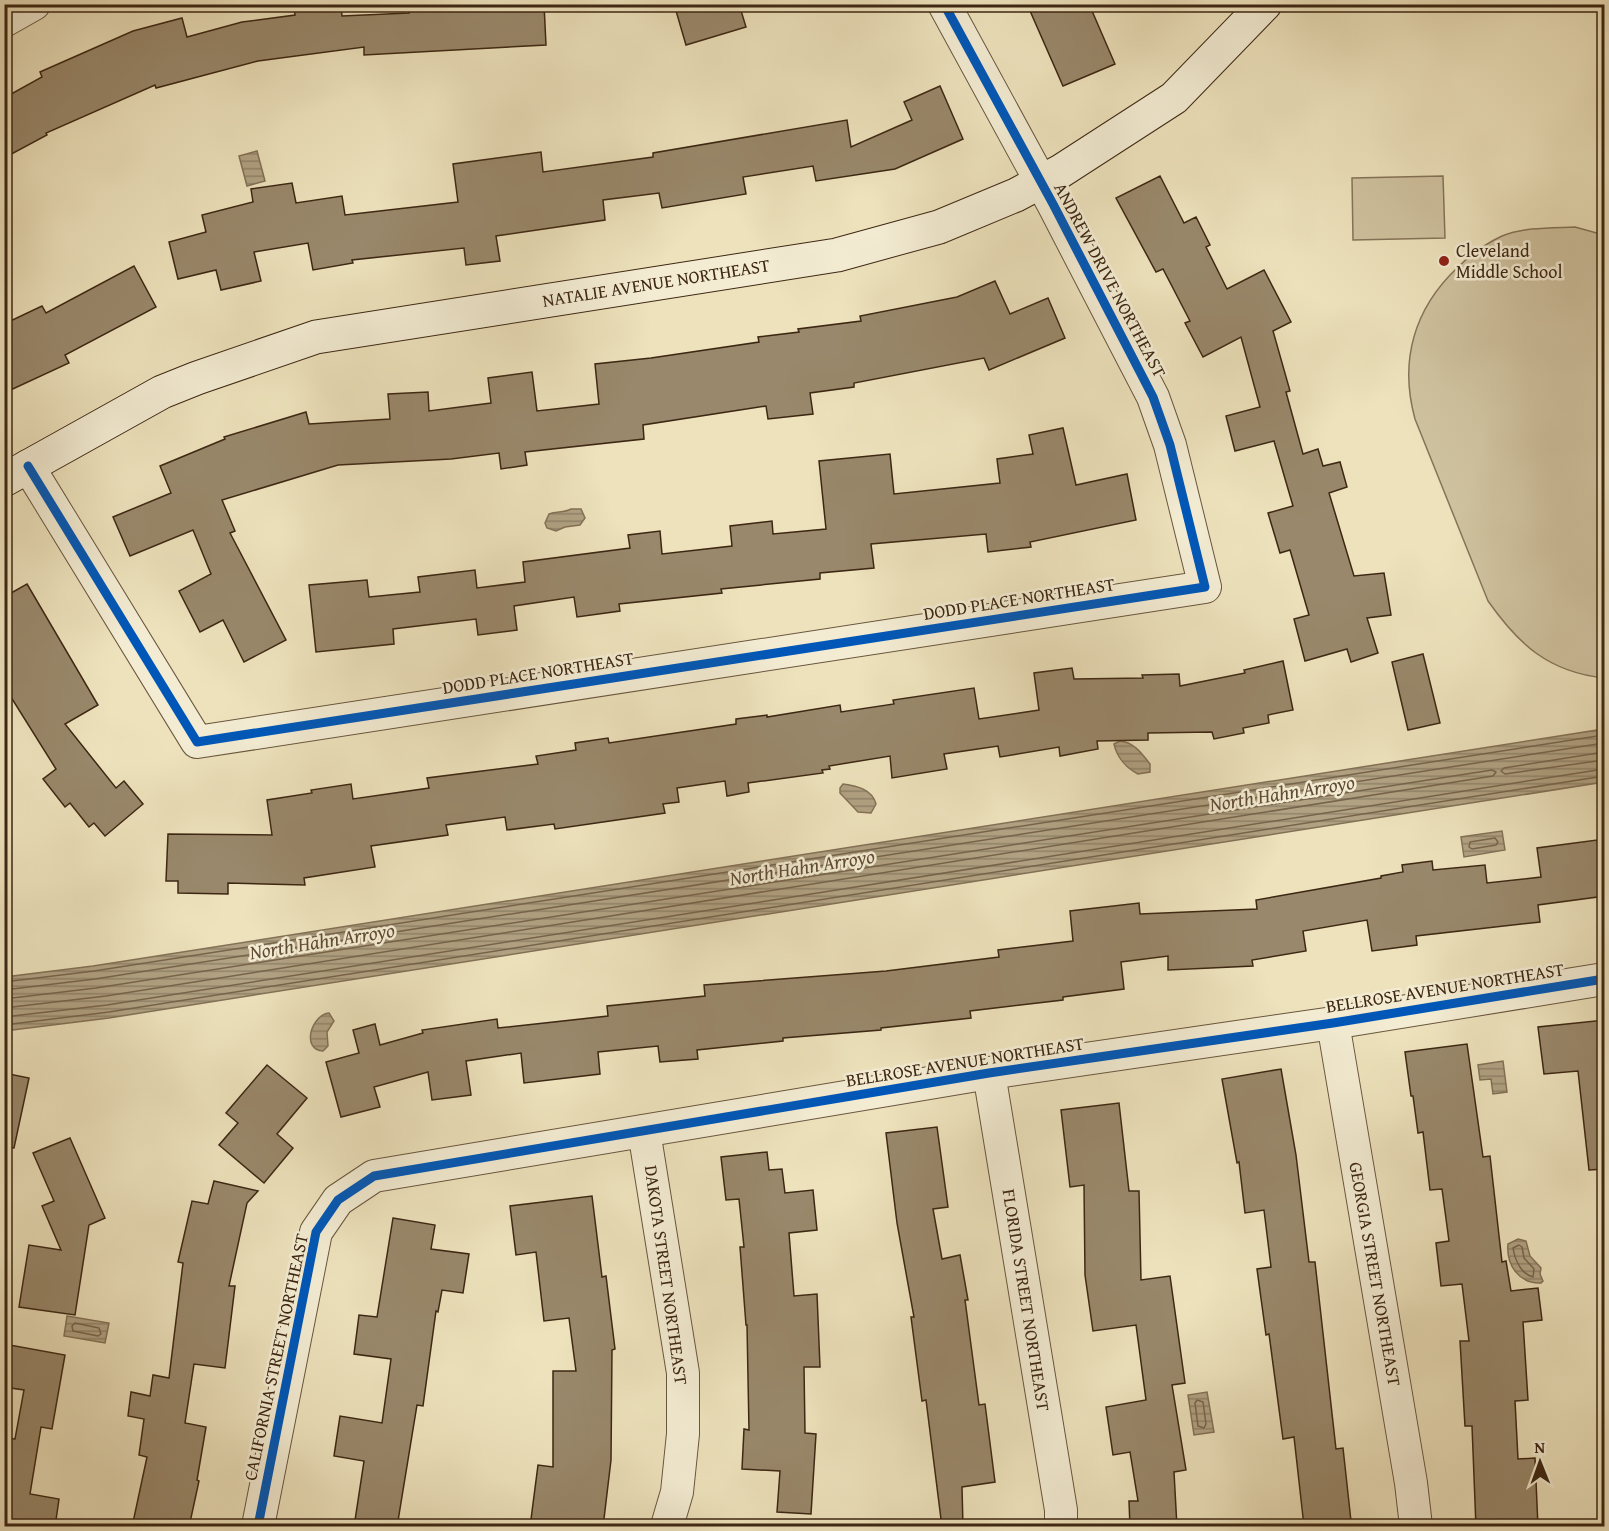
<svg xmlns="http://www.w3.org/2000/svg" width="1609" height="1531" font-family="'Gentium Book Plus',serif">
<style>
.grass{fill:#cfc29f;stroke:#867459;stroke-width:1.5}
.water{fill:url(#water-rules);stroke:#837156;stroke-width:1.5}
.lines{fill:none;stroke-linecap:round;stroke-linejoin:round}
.shore{stroke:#77644b;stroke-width:1.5}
.building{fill:#99886b;stroke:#3d2713;stroke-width:1.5}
.street-casing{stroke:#69563d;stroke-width:34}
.secondary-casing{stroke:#3d2713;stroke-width:35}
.street{stroke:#f3ecd3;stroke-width:32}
.secondary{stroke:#f3ecd3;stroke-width:33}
.cycleway-casing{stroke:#f3ecd3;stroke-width:13}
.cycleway{stroke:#0057b8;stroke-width:9}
.poi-dot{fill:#8f2418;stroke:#f3ecd3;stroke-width:2}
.labels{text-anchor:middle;stroke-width:5;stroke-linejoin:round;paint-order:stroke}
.poi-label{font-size:18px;fill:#3d2713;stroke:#f3ecd3;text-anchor:start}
.street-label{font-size:18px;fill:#3d2713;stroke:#f3ecd3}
.water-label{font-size:20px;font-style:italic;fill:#604c35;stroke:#f3ecd3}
</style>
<defs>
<pattern id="water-rules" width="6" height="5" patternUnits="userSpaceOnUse" patternTransform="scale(1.5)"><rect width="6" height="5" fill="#b1a283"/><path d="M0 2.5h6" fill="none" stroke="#91846a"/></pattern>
</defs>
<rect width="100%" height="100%" fill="#ede2bc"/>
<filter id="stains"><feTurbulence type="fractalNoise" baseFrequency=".00333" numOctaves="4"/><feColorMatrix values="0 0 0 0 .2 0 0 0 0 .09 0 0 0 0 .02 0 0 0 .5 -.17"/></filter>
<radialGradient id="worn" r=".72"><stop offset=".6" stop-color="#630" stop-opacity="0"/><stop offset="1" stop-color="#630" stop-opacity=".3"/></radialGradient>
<g class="grass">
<path d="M1443,176l2,62 -92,2 -1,-62z"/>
<path d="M1575,227l29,8v443c-55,-6 -85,-33 -116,-77l-73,-182c-16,-58 -1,-110 42,-151 13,-13 28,-24 45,-32 23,-9 49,-8 73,-9z"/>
</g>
<g class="water">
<path d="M257,151l8,30 -18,5 -8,-30z"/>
<path d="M571,509h10l4,9 -5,7 -15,2 -9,4 -9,-3 -2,-5 4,-9c7,-3 15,-1 22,-5z"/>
<path d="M1604,729v53l-1495,236 -104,13v-54l88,-11z"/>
<path d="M1120,741c14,1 22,13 30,23v8l-12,2c-12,-6 -21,-17 -24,-30z"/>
<path d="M843,784c14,2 29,5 33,20l-5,9 -13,-1 -18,-19v-5z"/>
<path d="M1502,831l3,19 -41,7 -3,-20z"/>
<path d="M329,1013l5,8 -7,11 1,14 -5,5c-22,-1 -12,-36 6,-38z"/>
<path d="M1503,1061l4,31 -14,2 -2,-15 -11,1 -2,-15z"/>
<path d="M1518,1239l8,2 4,15 11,12 -1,6 3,7 -2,2c-21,1 -35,-17 -33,-39z"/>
<path d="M67,1316l42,7 -4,20 -41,-7z"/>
<path d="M1207,1392l7,40 -20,3 -6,-40z"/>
</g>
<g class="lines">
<g class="shore">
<path d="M1604,752l-100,16 -3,3 4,3 99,-14"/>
<path d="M1495,838l3,4 -2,3 -24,4 -3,-2 1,-5z"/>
<path d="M4,982l90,-11 1510,-236"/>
<path d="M4,990l91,-11 1509,-236"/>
<path d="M4,999l92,-11 1396,-218 4,2 -3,4 -1387,220 -102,12"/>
<path d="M4,1017l103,-12 1497,-236"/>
<path d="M4,1025l105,-13 1495,-236"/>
<path d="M1519,1245l3,2 2,11 10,11 -1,8c-12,-3 -18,-17 -20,-29z"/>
<path d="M75,1323l24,5 2,6 -3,2 -25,-5 -1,-5z"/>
<path d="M1197,1400l6,2 3,22 -2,4 -6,-2 -3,-23z"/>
</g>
</g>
<g class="building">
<path d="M294,4h47l1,12 67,-3v-9h135l2,41 -182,10v-8l-106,14 -102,27 -1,-3 -109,48 1,2 -43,23v-60l38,-21 -2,-5 93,-41 49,-13 5,19 55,-15 53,-7z"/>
<path d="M674,4h65l7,23 -60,18z"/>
<path d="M1027,4h62l26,60 -52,22z"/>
<path d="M940,86l23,53 -68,30 -79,12 -3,-15 -70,11 3,17 -84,14 -3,-15 -56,7 2,20 -109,16 4,25 -34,4 -2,-17 -112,12 1,3 -40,7 -5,-27 -54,9 7,29 -40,9 -5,-20 -38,9 -9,-37 37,-10 -4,-17 51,-13 -2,-13 41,-6 4,20 46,-7 3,19 113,-13 -5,-38 88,-12 2,20 110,-15v-4l194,-33 4,27 61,-27 -8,-18z"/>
<path d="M1160,176l24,47 12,-6 14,28 -4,2 21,42 37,-19 27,52 -18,9 17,60 -4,1 17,62 15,-5 5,17 17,-4 7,25 -18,6 25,83 30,-3 7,42 -24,3 11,35 -27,9 -4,-13 -42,12 -11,-42 15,-4 -19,-65 -10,3 -12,-40 25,-7 -19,-65 -39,10 -9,-35 34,-9 -19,-70 -38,20 -18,-34 5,-2 -27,-52 -7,3 -40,-74z"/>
<path d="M134,266l22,41 -91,48 4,8 -65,30v-69l38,-18 4,7z"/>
<path d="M995,281l15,33 38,-16 17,40 -76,32 -5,-12 -130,25v4l-44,6 3,21 -45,5 -2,-13 -123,19 1,14 -119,13 2,13 -26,4 -2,-16 -48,6 -113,6 -116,35 13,31 -5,2 56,107 -42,22 -21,-42 -23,12 -21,-41 32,-17 -18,-44 -63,26 -17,-39 58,-24 -11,-27 65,-27 -1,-2 82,-25 3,12 81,-5 -2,-25 40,-2 1,19 62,-8 -3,-25 44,-6 5,39 62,-7 -4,-40 56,-6 108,-16 -1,-5 41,-5 -1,-3 63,-8 -1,-5 97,-19z"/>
<path d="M1063,428l13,57 51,-11 9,46 -106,22 1,5 -43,5 -2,-18 -115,10 3,24 -54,5v6l-99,10 1,4 -103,11 1,7 -43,6 -3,-20 -60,9 3,24 -39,5 -2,-16 -83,10 1,15 -78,8 -7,-67 58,-5 2,17 51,-5 -2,-15 57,-7 2,18 48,-6 -2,-20 107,-14 -2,-13 32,-4 2,23 70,-8 -2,-20 42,-5 1,13 53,-5 -7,-68 71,-7 4,40 106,-11 -3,-24 36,-5 -4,-19z"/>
<path d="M27,584l71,121 -33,19 51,64 8,-7 19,23 -38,32 -11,-13 -5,4 -19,-24 -5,4 -22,-28 13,-10 -52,-83v-89z"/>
<path d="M1423,654l17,69 -32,7 -16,-68z"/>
<path d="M1283,661l10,49 -25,5 1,8 -26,5 1,5 -30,6 -2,-7 -64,1v7l-51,1 1,8 -38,7 -1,-9 -59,10 -2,-11 -54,8 3,15 -55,9 -2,-22 -61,10 1,3 -8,1 1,3 -75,10 1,9 -22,4 -2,-15 -48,7 2,14 -16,2 2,9 -110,16 -1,-5 -47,6 -2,-13 -59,8 2,10 -77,11 4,21 -71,11 1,7 -77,-2v11l-50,-1v-12h-12l2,-47 104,1 -5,-35 45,-7 -1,-3 40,-6 2,15 76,-11 -2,-10 111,-14 -2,-8 40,-6 -1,-7 33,-5 1,5 127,-19v-5l31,-4v2l73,-12 1,7 53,-8 -1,-4 81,-12 5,31 60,-9 -5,-37 38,-5 2,11 69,-1 -1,-3 37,-1 1,12 65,-13 -1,-3z"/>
<path d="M1597,840l3,16h5v40l-67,9 2,17 -124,14 1,9 -45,6 -5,-31 -64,11 3,20 -54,9 1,6 -85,4v-14l-47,6 3,27 -61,8v3l-93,11 1,7 -90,10v2l-98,8v3l-86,9 1,9 -38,3 -2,-16 -60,6 2,22 -76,9 -3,-30 -55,8 5,34 -39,5 -4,-28 -54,15 6,20 -39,10 -15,-55 33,-9 -6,-23 22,-6 5,21 43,-12 -1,-3 75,-11 1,9 110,-12 -1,-10 98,-10 -1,-11 182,-14 113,-14 -1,-7 75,-9 -3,-30 69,-8 1,11 117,-5 -1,-9 125,-22v-2l22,-4 -1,-7 30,-4 1,9 52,-5 2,18 54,-6 -4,-29z"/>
<path d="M1605,1020v149l-16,1 -11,-99 -34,3 -6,-47z"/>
<path d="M1467,1044l16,113 7,-1 12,106 4,-1 5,30 27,-3 4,32 -19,2 5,78 -13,1 3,58 17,-1 3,69h-62l-4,-101h-7l-5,-85h9l-7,-57 -21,2 -5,-43 13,-2 -7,-52 -12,1 -7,-58 -5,1 -5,-37h-2l-6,-44z"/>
<path d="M267,1065l40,33 -30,36 16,14 -29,35 -45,-38 19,-22 -12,-10z"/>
<path d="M1281,1069l15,86 13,107h6l21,187 7,-1 8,73 -47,5 -10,-89 -11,2 -14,-105 -3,1 -9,-66 14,-2 -7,-57 -19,3 -6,-51 -2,1 -15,-84z"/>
<path d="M4,1073l25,5 -15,70 -10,-1z"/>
<path d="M1119,1103l10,88h10l2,89 29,-4 15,107 -13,2 14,85 -12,2 3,55h-47l-1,-26h9l-8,-49 -17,3 -7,-48 40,-7 -10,-75 -43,6 -8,-56 -1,-90 -14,2 -9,-77z"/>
<path d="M937,1127l11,80 -15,2 9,50 18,-4 8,45h-3l14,105 6,-1 10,78 -33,5 1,40h-21l-16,-127 -4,1 -11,-84h3l-17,-94 -11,-90z"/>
<path d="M70,1138l35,80 -16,7 -14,90 -56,-8 10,-62 32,5 -19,-44 12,-5 -21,-48z"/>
<path d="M767,1152l2,18 13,-1 3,24 28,-3 4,40 -28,3 5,63 23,-2 3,73h-16l1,66 11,1 -5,80 -34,-2 3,-41 -38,-2 2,-40 5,1 -2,-105h-1l-6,-78h4l-5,-48 -13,1 -5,-43z"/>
<path d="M214,1181l44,10 -11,12 -18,83h6l-10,82 -31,-4 -9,59 21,4 -9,53 2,1 -10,46h-57l15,-70 -8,-2 5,-36 -16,-3 3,-24 19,4 3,-21 16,3 14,-115 -5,-1 14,-61 16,3z"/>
<path d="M592,1196l10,81 4,-1 9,73 -3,1 -1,110 -8,67h-73l8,-62 15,2v-96h23l-7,-53 -25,3 -8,-69 -20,3 -6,-49z"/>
<path d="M393,1218l42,7 -4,24 38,5 -6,39 -21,-3 -4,22 -2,-1 -13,95 -6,-1 -20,122h-43l10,-66 -30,-5 6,-40 42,7 9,-64 -37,-5 5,-39 18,2z"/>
<path d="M4,1344l61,11 -13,74 -11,-2 -11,67 29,5 -4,28h-51v-89l11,1 9,-49 -20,-3z"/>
</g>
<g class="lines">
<g class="street-casing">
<g id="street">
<path d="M4,21l30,-17"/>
<path d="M28,466l169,276 1008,-155 -35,-142 -17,-48 -100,-193 -109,-200"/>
<path d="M1333,1023l78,460 5,43"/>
<path d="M989,1073l72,437v16"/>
<path d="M644,1131l39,242v61l-6,58 -10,34"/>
<path d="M258,1526l58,-294 22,-32 36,-24 615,-103 344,-50 271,-44"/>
</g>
</g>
<g class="secondary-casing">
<path id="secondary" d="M4,480l158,-88 35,-14 119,-41 521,-82 102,-28 77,-32 45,-24 113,-73 91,-94"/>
</g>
<use href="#street" class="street"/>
<use href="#secondary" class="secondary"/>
<g class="cycleway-casing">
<g id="cycleway">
<path d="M28,466l169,276 1008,-155 -35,-142 -17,-48 -100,-193 -109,-200"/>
<path d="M258,1526l58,-294 22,-32 36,-24 615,-103 344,-50 271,-44"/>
</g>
</g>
<use href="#cycleway" class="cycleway"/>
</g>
<circle class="poi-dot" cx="1444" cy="261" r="6"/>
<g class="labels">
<g class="poi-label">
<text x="1456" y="257">Cleveland<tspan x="1456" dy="21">Middle School</tspan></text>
</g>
<g class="street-label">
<text transform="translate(1110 280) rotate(62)" y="6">ANDREW DRIVE NORTHEAST</text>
<text transform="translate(656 283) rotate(-9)" y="6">NATALIE AVENUE NORTHEAST</text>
<text transform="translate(1019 599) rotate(-9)" y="6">DODD PLACE NORTHEAST</text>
<text transform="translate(538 673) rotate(-9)" y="6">DODD PLACE NORTHEAST</text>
<text transform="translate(1445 988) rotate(-9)" y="6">BELLROSE AVENUE NORTHEAST</text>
<text transform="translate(965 1062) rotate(-9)" y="6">BELLROSE AVENUE NORTHEAST</text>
<text transform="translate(1375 1274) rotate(80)" y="6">GEORGIA STREET NORTHEAST</text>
<text transform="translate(666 1275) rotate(82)" y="6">DAKOTA STREET NORTHEAST</text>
<text transform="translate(1026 1300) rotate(81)" y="6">FLORIDA STREET NORTHEAST</text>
<text transform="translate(276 1357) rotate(-78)" y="6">CALIFORNIA STREET NORTHEAST</text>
</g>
<g class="water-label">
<text transform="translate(1282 793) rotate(-9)" y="7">North Hahn Arroyo</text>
<text transform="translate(802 867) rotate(-9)" y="7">North Hahn Arroyo</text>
<text transform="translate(322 941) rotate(-9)" y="7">North Hahn Arroyo</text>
</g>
</g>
<rect width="1609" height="1531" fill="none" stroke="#ede2bc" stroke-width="24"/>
<rect x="6" y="6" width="1597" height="1519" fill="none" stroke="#3d2713" stroke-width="3"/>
<rect x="12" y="12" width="1585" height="1507" fill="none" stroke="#3d2713" stroke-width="1.5"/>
<g transform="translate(1540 1462) rotate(359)" stroke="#f3ecd3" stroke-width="4.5" paint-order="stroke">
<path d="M0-4.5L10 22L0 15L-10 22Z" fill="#3d2713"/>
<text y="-9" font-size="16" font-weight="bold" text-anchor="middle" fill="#3d2713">N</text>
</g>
<rect width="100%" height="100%" filter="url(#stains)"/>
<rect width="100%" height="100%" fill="url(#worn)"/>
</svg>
